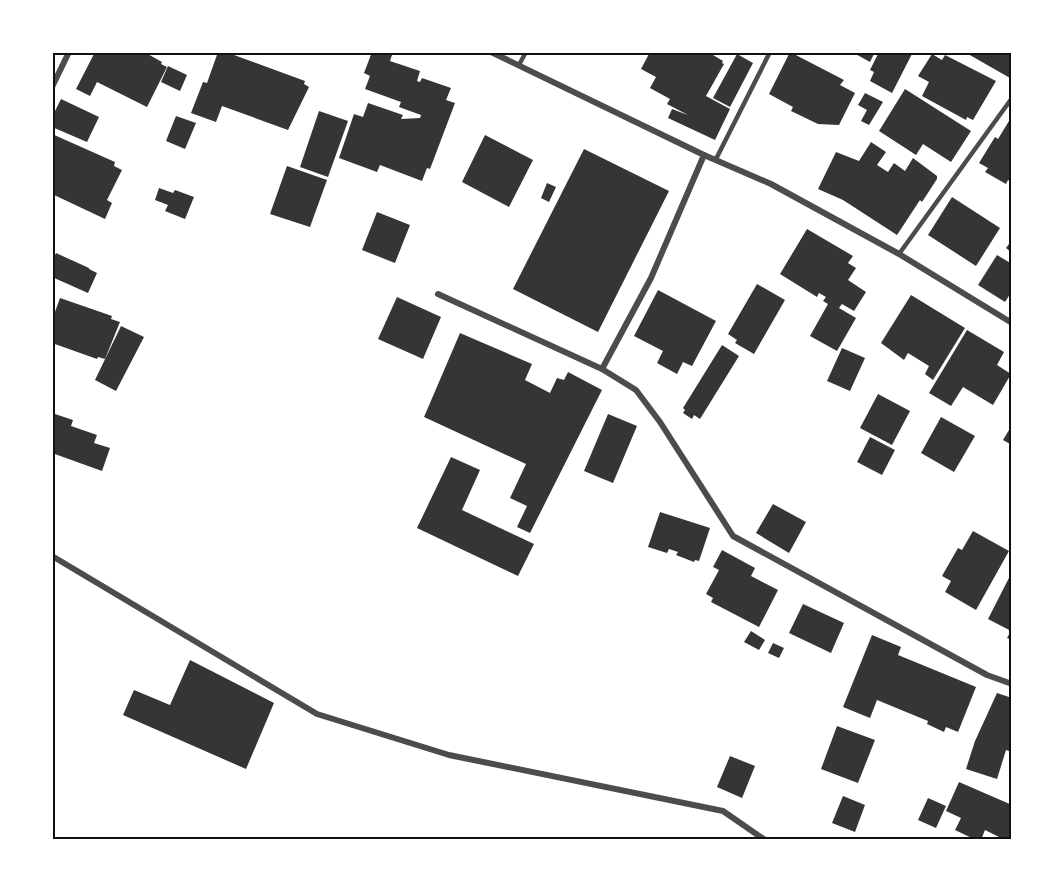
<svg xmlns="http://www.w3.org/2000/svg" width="1064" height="892" font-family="'PT Sans Narrow',sans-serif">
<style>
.building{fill:#353535}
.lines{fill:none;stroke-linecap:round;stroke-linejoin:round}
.service{stroke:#4c4c4c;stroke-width:4.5}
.minor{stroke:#4c4c4c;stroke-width:6}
.neatline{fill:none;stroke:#111;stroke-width:2}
</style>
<rect width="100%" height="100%" fill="#fff"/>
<g class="building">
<path d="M95,52h49l18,10 -1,2 6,3 -20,40 -50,-25 -7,14 -14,-7z"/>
<path d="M218,52h17l-1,3 71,26 -1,3 5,3 -21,43 -66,-24 -6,16 -25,-9 12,-31 4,1z"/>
<path d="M372,52h21l-3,9 30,10 -3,10 3,1 2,-4 29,10 -5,12 9,3 -25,66 -3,-1 -5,13 -42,-16 -3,7 -38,-14 15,-44 9,3 5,-14 35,12 -2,4 19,-1 1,-3 -22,-8 2,-5 -36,-13 5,-13 -6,-3z"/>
<path d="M650,52h58l15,9 -1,2 2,1 -18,32 24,13 -15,31 -47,-22 4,-9 16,6 -21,-11 3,-5 -20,-11 6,-11 -15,-8z"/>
<path d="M790,52l54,28 -4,5 15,8 -16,32 -21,-1 -27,-13 2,-4 -24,-13z"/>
<path d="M852,52h23l-5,10z"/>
<path d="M879,52h34l-21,41 -22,-12 4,-9 -4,-2z"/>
<path d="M969,52h43v23l-2,3 -42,-24z"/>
<path d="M737,54l16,9 -23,44 -17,-9z"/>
<path d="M932,54l10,6 3,-5 51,26 -23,39 -6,-3 -1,3 -44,-24 7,-14 -11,-6z"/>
<path d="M168,66l19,9 -7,16 -19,-9z"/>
<path d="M905,89l66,42 -20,31 -28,-18 -7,11 -37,-24z"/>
<path d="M865,93l18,9 -14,23 -8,-4 6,-11 -9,-5z"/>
<path d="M61,99l38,18 -12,25 -35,-15v-10z"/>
<path d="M319,111l29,10 -20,56 -28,-10z"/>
<path d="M176,116l20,7 -11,26 -19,-8z"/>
<path d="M1012,116v66l-4,-2 -2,4 -21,-12 3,-4 -9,-5 16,-26 3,2z"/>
<path d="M52,134l63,28 -1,4 8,4 -15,30 5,3 -7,16 -53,-25z"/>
<path d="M485,135l48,25 -24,47 -47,-25z"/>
<path d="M871,142l15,10 -9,13 11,7 6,-9 11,8 8,-13 24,18v3l-15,23 -2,-2 -23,35 -54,-35 -25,-11 18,-37 23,9z"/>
<path d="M584,149l85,42 -71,141 -85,-43z"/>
<path d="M287,166l40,14 -17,47 -40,-13z"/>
<path d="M547,183l9,4 -7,15 -8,-4z"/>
<path d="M159,188l14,5 2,-3 19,7 -9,22 -20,-8 3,-6 -13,-5z"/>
<path d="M952,197l48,31 -24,38 -48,-31z"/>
<path d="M377,212l33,13 -15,38 -33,-13z"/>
<path d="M807,229l46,27 -5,7 8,5 -8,12 18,12 -12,19 -12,-7 -3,4 17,10 -19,33 -27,-15 18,-32 -5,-3 3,-4 -7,-4 -2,4 -37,-23z"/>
<path d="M1012,240v13l-6,-5z"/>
<path d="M56,253l33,15v1l8,4 -9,20 -36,-16v-16z"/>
<path d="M997,255l15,9v27l-7,11 -27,-17z"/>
<path d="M757,284l28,16 -31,54 -19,-11 2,-3 -9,-6z"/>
<path d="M658,290l58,31 -24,45 -9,-4 -6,12 -20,-11 6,-12 -29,-15z"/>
<path d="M911,295l54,33 -32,52 -8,-6 4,-8 -21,-13 -4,7 -23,-17z"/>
<path d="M397,297l44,20 -18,42 -45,-20z"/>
<path d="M60,298l52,18 -1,3 9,3 -15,37 -7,-2 -1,2 -45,-16 2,-17 -2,-6z"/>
<path d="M121,326l23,11 -28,54 -21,-11z"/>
<path d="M967,330l37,22 -7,13 14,9 -18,31 -30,-18 -12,19 -22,-13z"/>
<path d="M460,333l72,31 -7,16 25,13 7,-15 7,2 4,-8 34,18 -72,143 -13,-6 10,-21 -17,-8 16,-34 -102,-47z"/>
<path d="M722,345l17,11 -39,63 -6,-4 -2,4 -9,-6 2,-3 -2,-2z"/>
<path d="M842,348l23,10 -15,33 -23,-10z"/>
<path d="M878,394l32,17 -18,34 -32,-17z"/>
<path d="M52,413l21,7 -2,6 26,9 -3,8 16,5 -8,23 -50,-18z"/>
<path d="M608,414l29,12 -24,57 -29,-12z"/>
<path d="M941,417l34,19 -21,36 -33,-19z"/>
<path d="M1012,425v20l-9,-5z"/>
<path d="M870,437l25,13 -13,25 -25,-13z"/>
<path d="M451,457l29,13 -18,40 72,34 -16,32 -101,-48z"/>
<path d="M773,504l33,18 -17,31 -33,-20z"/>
<path d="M660,512l50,16 -11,33 -4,-1 -1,2 -18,-7 2,-3 -9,-3 -2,4 -19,-6z"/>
<path d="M973,531l36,20 -33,59 -31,-18 6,-11 -9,-5 16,-28 4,2z"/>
<path d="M722,550l33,18 -4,8 27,14 -19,37 -48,-25 2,-4 -7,-4 13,-24 -6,-3z"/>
<path d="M1012,572v68l-5,-2 4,-7 -23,-12z"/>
<path d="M803,604l41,19 -13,30 -42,-20z"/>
<path d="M751,631l14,9 -6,10 -15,-8z"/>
<path d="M872,635l29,12 -3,8 78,32 -18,45 -12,-5 -2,5 -17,-8 1,-3 -51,-21 -7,18 -27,-11z"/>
<path d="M773,643l11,5 -5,10 -11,-5z"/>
<path d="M190,660l84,43 -28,66 -123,-54 11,-25 36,15z"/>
<path d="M997,693l15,5v54l-6,-2 -9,29 -31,-10 9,-28z"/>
<path d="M837,726l38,14 -17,43 -37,-14z"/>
<path d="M730,756l25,10 -13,32 -25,-11z"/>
<path d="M959,782l53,23v35h-7l-20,-10 -4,10h-5l-21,-10 6,-12 -15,-7z"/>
<path d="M843,796l22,9 -10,27 -23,-9z"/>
<path d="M928,798l18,8 -10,22 -18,-8z"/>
</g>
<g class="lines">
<g class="service">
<path d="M519,65l7,-13"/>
<path d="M716,159l54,-107"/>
<path d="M899,254l113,-156"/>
</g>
<g class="minor">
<path d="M491,52l213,103 67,29 128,70 113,69"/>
<path d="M52,87l17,-35"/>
<path d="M704,155l-53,123 -49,91 34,21 24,32 73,114 254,139 25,9"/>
<path d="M438,294l164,75"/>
<path d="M52,556l265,158 132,41 274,56 42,29"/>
</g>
</g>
<rect width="1064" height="892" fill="none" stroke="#ffffff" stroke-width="108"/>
<rect x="54" y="54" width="956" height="784" class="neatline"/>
</svg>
